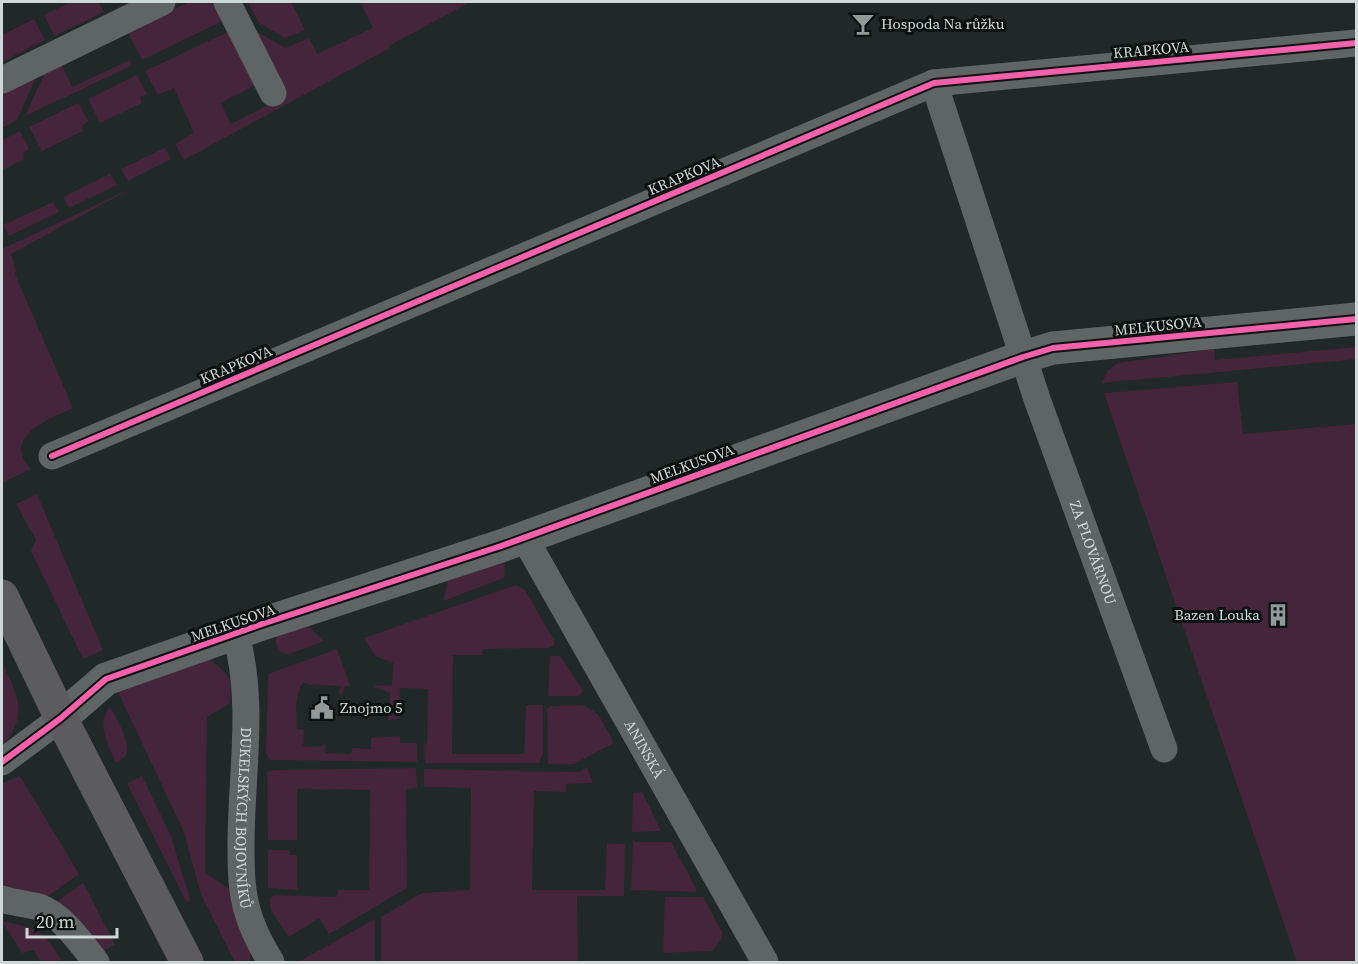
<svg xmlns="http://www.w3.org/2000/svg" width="1358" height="964" font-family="'Source Serif 4',serif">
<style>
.green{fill:#452539}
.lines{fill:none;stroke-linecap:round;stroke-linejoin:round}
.minor{stroke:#5f6464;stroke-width:27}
.tertiary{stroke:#5f6464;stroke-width:33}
.primary{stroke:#5c5c60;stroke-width:33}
.cycleway-casing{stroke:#0c1212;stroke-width:10}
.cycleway{stroke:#f560ab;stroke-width:6}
.labels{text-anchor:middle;stroke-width:6;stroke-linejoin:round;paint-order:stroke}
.poi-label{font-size:15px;fill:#ced8d8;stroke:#0c1212;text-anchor:start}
.street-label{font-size:15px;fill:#ced8d8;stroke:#0c1212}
</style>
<rect width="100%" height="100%" fill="#202828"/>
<g class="green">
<path d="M71,2h27l6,10 -50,24 -10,-21z"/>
<path d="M190,2h24l15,16 -87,42 -16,-31z"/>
<path d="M248,2h43l14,28 -20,8 -26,-15z"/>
<path d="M360,2h110l-81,44 1,2 -206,112 -9,-16 19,-11 -20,-45 -16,7 -13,-24 89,-42 27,53 -40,21 10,21 54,-27 -32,-67 33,18 23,-10 8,16 56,-26z"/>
<path d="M34,19l11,21 -43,22v-27z"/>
<path d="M130,60l1,6 -106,50 22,-48 13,-7 12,26z"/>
<path d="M38,73l-21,47 -15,8v-38z"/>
<path d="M137,75l10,19 -7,3 2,6 -42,20 -12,-24z"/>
<path d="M78,103l10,18 -6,5 1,5 -41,20 -13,-24z"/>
<path d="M20,131l9,18 -6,4 1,6 -22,11v-30z"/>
<path d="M165,148l6,11 -43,22 -7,-12z"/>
<path d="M110,174l7,11 -48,23 -6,-11z"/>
<path d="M132,188l-121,66 5,16 -1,4 58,134c-25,12 -72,28 -42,61l-29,14v-234z"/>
<path d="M53,202l6,10 -50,24 -6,-11z"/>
<path d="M1356,347v12l-254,24 6,-13 10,-7 96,-14 1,11z"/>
<path d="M1237,382l6,52 113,-10v538h-59l-193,-569z"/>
<path d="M37,494l66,156 -20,9 -52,-108 5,-11 -20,-36z"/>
<path d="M505,561l-1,17 -61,23 7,-28z"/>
<path d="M516,585l9,5 30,52 -2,4 -4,2 -66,1 -1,6h-29l-1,99h72l2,-49h17v48l-4,10h-114l-1,-19 3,-1 1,-54 -28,-1 -1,31 -10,1 1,-27 -18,-7 20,-1 1,-22 -18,-7 -11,-18z"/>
<path d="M306,624l18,17 -34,13 -9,-1 -6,-11 2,-7z"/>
<path d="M337,649l13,37h-5l-4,10 -2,-4 2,-6 -31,-1 -6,-3c-11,12 -7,32 -7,47l5,1 2,-1 -1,17 18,1 2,-3 4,1 -2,2 1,6 25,1 1,-6 19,1v-11l29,-2v7h17v19l-147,-2 -4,-6 2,-80z"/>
<path d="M550,656h10l23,35 -5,5h-30z"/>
<path d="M210,659c20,18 22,17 20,44l-23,14 -2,156 24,16 22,65 -2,8h-14l-34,-67 -17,-63 -66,-140z"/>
<path d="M2,663c15,30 28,54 0,82z"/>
<path d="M583,705l15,9 16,29 -40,21h-26l-1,-55 4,-3z"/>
<path d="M110,707c6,8 20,36 17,46 -2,5 -7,7 -11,10 -8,-17 -20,-41 -6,-56z"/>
<path d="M587,767l6,16 -27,1v8l-32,-1 -2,99h73l2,-47 18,1 -1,52h-47l1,66h-197v-45l41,-24 48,-3 1,-102 -47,-1v-18l156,3z"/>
<path d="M416,768l1,20 -11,1 1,99 -78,46 -10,-16 -30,19 -18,-27 -2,-11 6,-4 62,2 1,-7h31l1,-100 -73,-1v51h-29l-1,-68 7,-2z"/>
<path d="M20,776l59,98 -40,28 -37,-11v-108z"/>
<path d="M142,776l29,60 19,64 -3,3 -60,-120z"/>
<path d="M642,792l19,39 -29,1 1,-39z"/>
<path d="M633,842h38l26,48 -3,2 -63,-2z"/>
<path d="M268,850h21l1,5h7v35l-29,-2z"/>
<path d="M83,883l32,61 -20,12 -44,-50z"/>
<path d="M665,897h38l19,35 -1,7 -9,12 -49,2z"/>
<path d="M375,919v43l-75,-1z"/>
<path d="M2,921c36,8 41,8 60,41h-21l-7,-12 -12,3z"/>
</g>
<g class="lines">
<g class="minor">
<path d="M227,2l46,91"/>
<path d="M2,80l160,-78"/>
<path id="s1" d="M934,83l103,316 127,350"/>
<path d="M52,456l882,-373 422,-40"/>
<path id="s2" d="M524,537l241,425"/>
<path id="s3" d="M236,635c19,69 5,139 5,210 0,23 0,46 7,68 5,18 14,34 23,49"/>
<path d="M2,762l59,-44"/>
<path d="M2,899c12,4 25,5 37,8 23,8 43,37 57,55"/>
</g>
<path class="tertiary" d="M61,718l45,-39 156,-55 239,-78 522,-189 30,-9 303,-29"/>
<path class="primary" d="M2,596l59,122 126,244"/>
<g class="cycleway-casing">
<g id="cycleway">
<path d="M52,456l882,-373 422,-40"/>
<path d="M2,762l59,-44 45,-39 156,-55 239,-78 522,-189 30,-9 303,-29"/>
</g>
</g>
<use href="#cycleway" class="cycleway"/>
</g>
<defs>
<g id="bar-bare" transform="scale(1.8)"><path d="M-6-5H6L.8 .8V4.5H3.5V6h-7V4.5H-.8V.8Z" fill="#919a9a" stroke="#0c1212" stroke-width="2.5" paint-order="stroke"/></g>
<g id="building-bare" transform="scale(1.8)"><path d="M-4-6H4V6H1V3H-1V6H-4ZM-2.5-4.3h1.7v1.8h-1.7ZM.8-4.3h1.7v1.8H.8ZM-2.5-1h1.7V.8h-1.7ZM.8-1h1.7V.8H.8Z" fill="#919a9a" stroke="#0c1212" stroke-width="2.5" paint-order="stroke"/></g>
<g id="civic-bare" transform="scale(1.8)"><path d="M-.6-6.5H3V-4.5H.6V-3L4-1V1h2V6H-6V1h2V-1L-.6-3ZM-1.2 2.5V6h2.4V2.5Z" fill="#919a9a" stroke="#0c1212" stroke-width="2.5" paint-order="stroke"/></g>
</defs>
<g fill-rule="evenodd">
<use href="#bar-bare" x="863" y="24"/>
<use href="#building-bare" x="1278" y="615"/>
<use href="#civic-bare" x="322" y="708"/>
</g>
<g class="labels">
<g class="poi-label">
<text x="881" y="29">Hospoda Na růžku</text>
<text x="1260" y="620" text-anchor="end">Bazen Louka</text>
<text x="340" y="713">Znojmo 5</text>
</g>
<g class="street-label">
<text transform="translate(1151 50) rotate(-5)" y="5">KRAPKOVA</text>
<text transform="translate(684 176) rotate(-23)" y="5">KRAPKOVA</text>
<text transform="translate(1158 326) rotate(-6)" y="5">MELKUSOVA</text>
<text transform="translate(236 365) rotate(-23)" y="5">KRAPKOVA</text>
<text transform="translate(692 464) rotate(-20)" y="5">MELKUSOVA</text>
<text dy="5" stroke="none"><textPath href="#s1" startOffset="496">ZA PLOVÁRNOU</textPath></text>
<text transform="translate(233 623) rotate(-19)" y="5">MELKUSOVA</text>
<text dy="5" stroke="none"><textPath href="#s2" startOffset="244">ANINSKÁ</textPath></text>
<text dy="5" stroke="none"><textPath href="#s3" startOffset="184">DUKELSKÝCH BOJOVNÍKŮ</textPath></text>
</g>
</g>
<rect width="1358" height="964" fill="none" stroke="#ced8d8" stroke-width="6"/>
<path d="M27 928v9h90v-9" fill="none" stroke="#ced8d8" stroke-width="3"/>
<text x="36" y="928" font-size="18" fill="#ced8d8" stroke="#0c1212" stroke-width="4.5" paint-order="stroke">20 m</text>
</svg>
